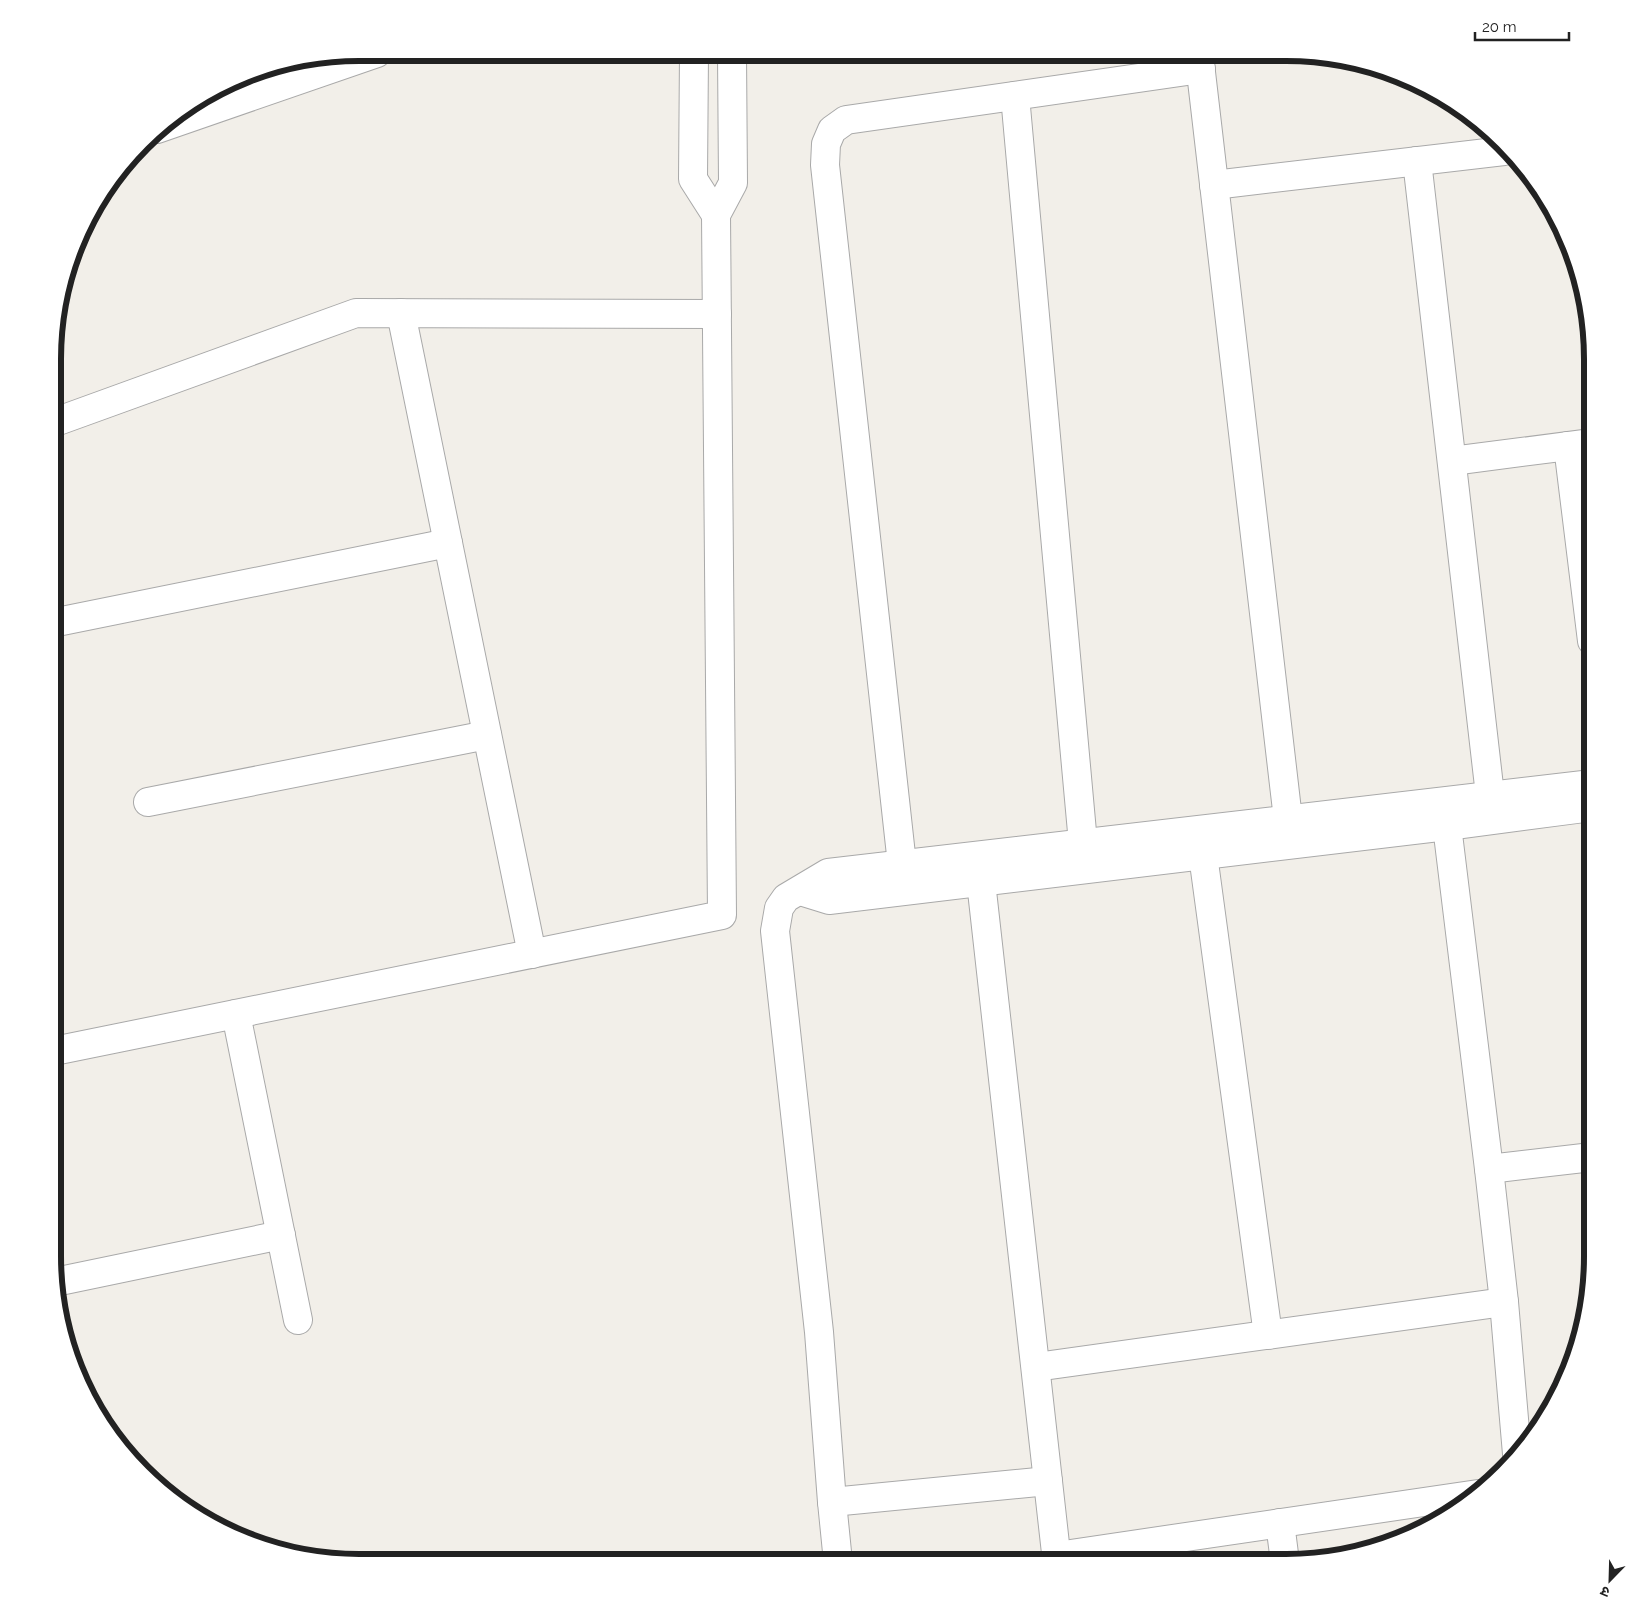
<svg xmlns="http://www.w3.org/2000/svg" width="1645" height="1615" font-family="Raleway,'Noto Sans Devanagari',sans-serif">
<style>
.lines{fill:none;stroke-linecap:round;stroke-linejoin:round}
.street-casing{stroke:#a9a9a9;stroke-width:30}
.street{stroke:#fff;stroke-width:28}
.rim{fill:none;stroke:#222;stroke-width:6}
</style>
<rect width="100%" height="100%" fill="#f2efe9"/>
<g class="lines">
<g class="street-casing">
<g id="street">
<path d="M694,53l-1,126 23,36"/>
<path d="M1199,55l89,764"/>
<path d="M1015,96l68,747"/>
<path d="M157,129l220,-76"/>
<path d="M1417,161l73,634"/>
<path d="M1214,185l290,-34"/>
<path d="M401,313l131,641"/>
<path d="M58,421l298,-108 361,1"/>
<path d="M1568,446l24,195"/>
<path d="M1452,461l140,-18"/>
<path d="M57,622l391,-79"/>
<path d="M148,802l339,-67"/>
<path d="M1447,826l42,343 15,133 13,152"/>
<path d="M1203,855l65,480"/>
<path d="M902,864l-77,-699 1,-21 6,-14 14,-10 355,-51"/>
<path d="M981,882l76,680"/>
<path d="M800,891l29,9 618,-74 145,-19"/>
<path d="M236,1014l62,306"/>
<path d="M54,1051l668,-136 -6,-700 17,-32 -1,-129"/>
<path d="M1489,1169l103,-12"/>
<path d="M55,1282l226,-47"/>
<path d="M1036,1367l468,-65"/>
<path d="M832,1502l216,-21"/>
<path d="M1280,1523l5,39"/>
<path d="M1057,1556l421,-62"/>
<path d="M838,1562l-6,-60 -13,-170 -44,-401 4,-23 7,-10 42,-25 764,-89"/>
</g>
</g>
<use href="#street" class="street"/>
</g>
<path d="M0 0H1645V1615H0ZM359 61H1286A298 298 0 0 1 1584 359V1256A298 298 0 0 1 1286 1554H359A298 298 0 0 1 61 1256V359A298 298 0 0 1 359 61Z" fill="#fff" fill-rule="evenodd"/>
<path class="rim" d="M359 61H1286A298 298 0 0 1 1584 359V1256A298 298 0 0 1 1286 1554H359A298 298 0 0 1 61 1256V359A298 298 0 0 1 359 61Z"/>
<g transform="translate(1610 1580) rotate(203)" stroke="#ffffff" stroke-width="4" paint-order="stroke">
<path d="M0-4L9 19L0 12L-9 19Z" fill="#222222"/>
<text y="-8" font-size="14" font-weight="bold" text-anchor="middle" fill="#222222">उ</text>
</g>
<path d="M1475 32v8h94v-8" fill="none" stroke="#222222" stroke-width="2.5"/>
<text x="1482" y="32" font-size="15" fill="#222222" stroke="#ffffff" stroke-width="4" paint-order="stroke">20 m</text>
</svg>
